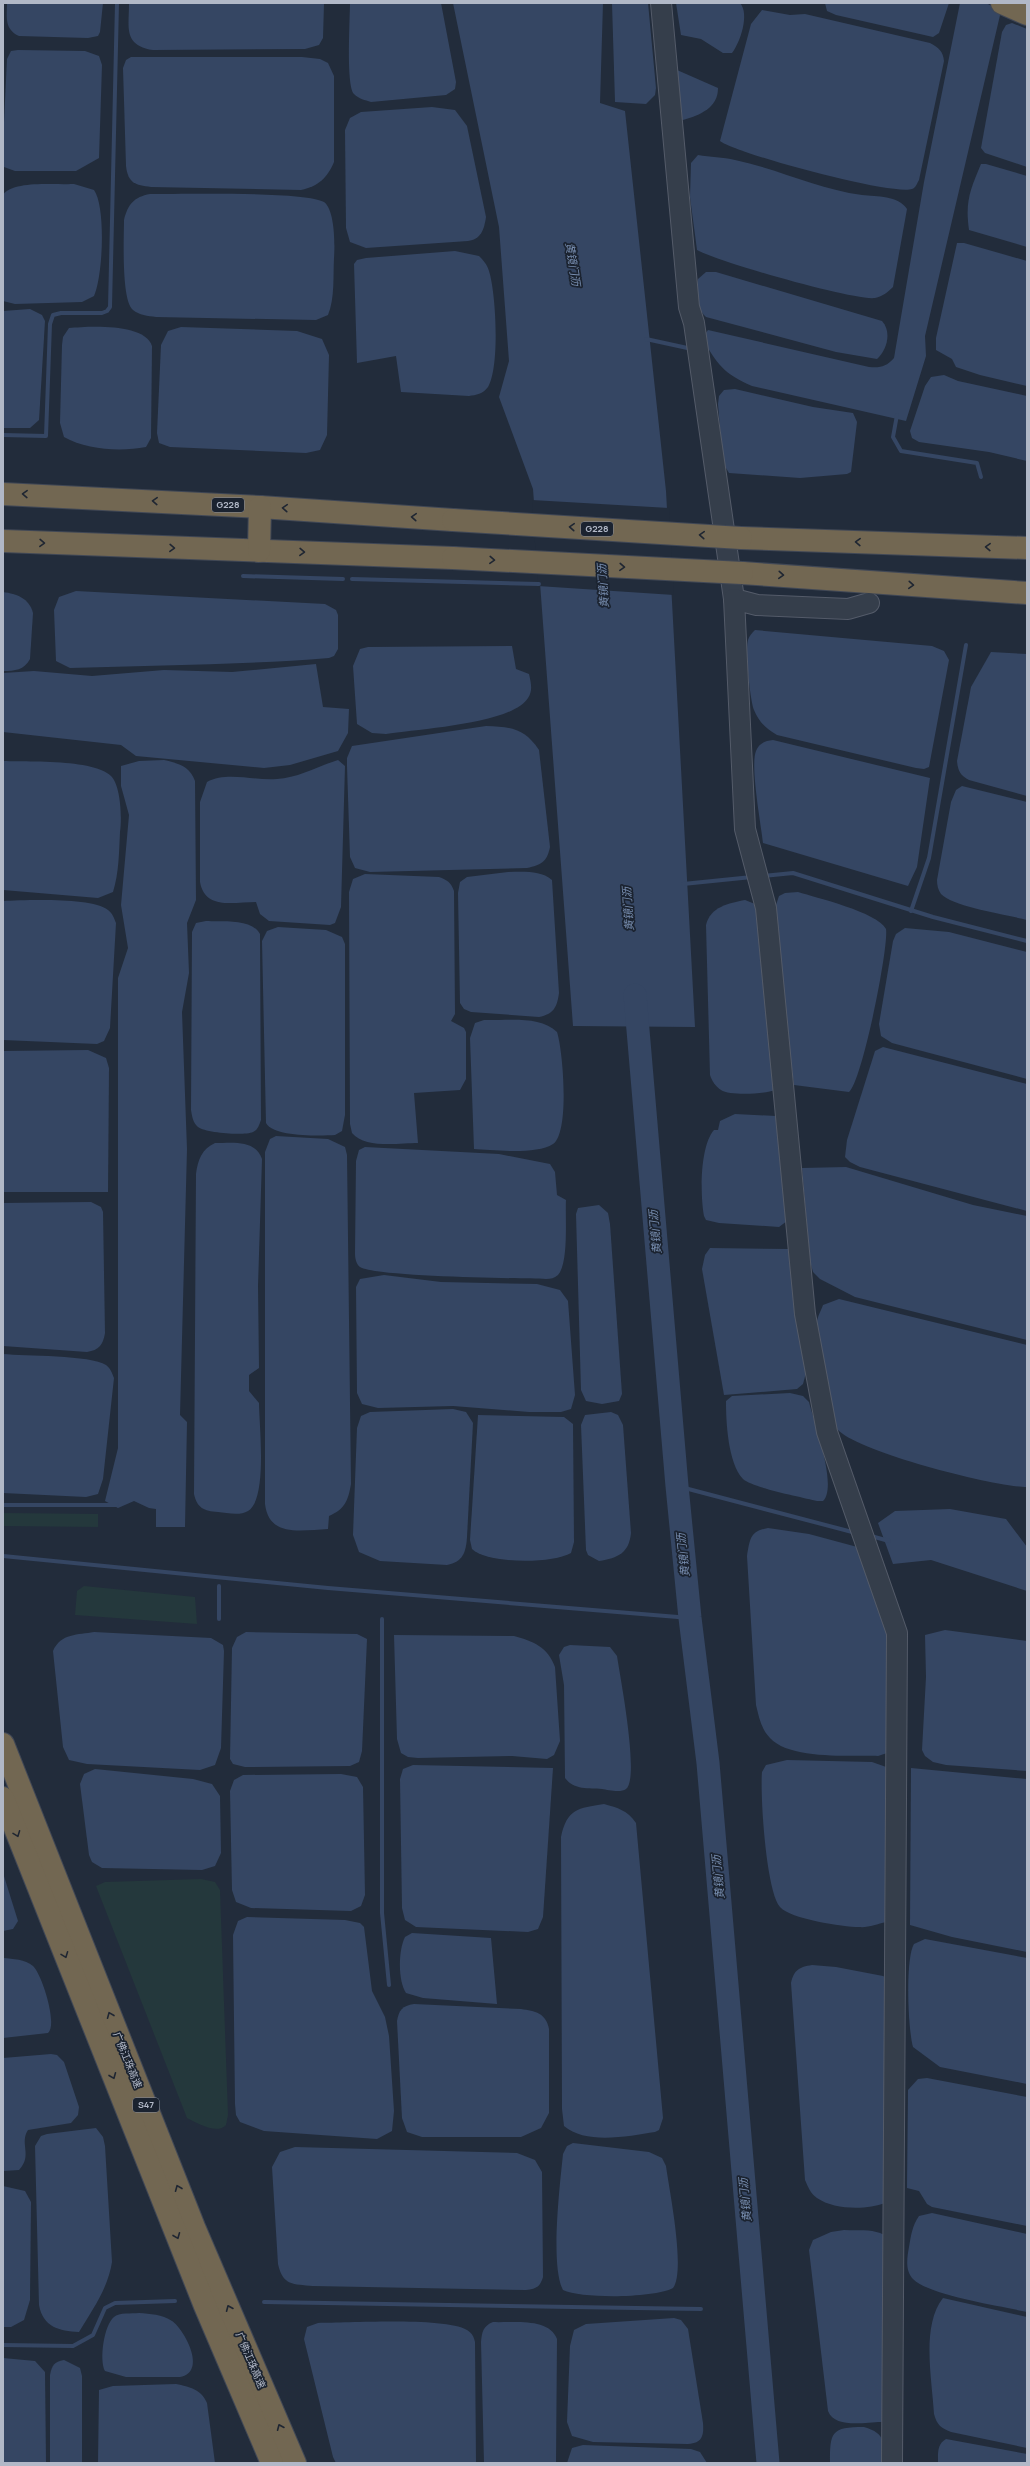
<svg xmlns="http://www.w3.org/2000/svg" width="1030" height="2466" font-family="Manrope,'Noto Sans SC',sans-serif">
<style>
.green{fill:#24383c}
.water{fill:#354663}
.pier{fill:#222c3b}
.lines{fill:none;stroke-linecap:round;stroke-linejoin:round}
.stream{stroke:#354663;stroke-width:4}
.river{stroke:#354663;stroke-width:23}
.minor-casing{stroke:#545b69;stroke-width:22}
.highway-casing{stroke:#414856;stroke-width:24}
.minor{stroke:#353e4b;stroke-width:20}
.highway{stroke:#726752;stroke-width:22}
.highway-bridge-casing{stroke:#414856;stroke-width:24;stroke-linecap:butt}
.highway-bridge{stroke:#726752;stroke-width:22}
.oneway{stroke:#1f2632}
.labels{text-anchor:middle;stroke-width:3.5;stroke-linejoin:round;paint-order:stroke}
.shield{fill:#1b2330;stroke:#848b9a;stroke-width:1}
.shield-label{font-size:9px;font-weight:bold;fill:#b1b8c7}
.street-label{font-size:10px;fill:#b1b8c7;stroke:#1b2330}
.water-label{font-size:11px;font-style:italic;fill:#788eb0;stroke:#1b2330}
</style>
<rect width="100%" height="100%" fill="#222c3b"/>
<g class="green">
<path d="M3,1513l95,1v13l-95,-1z"/>
<path d="M84,1586l111,11 2,27 -122,-9 2,-24z"/>
<path d="M201,1879l14,3 5,8 8,225 -2,10c-9,10 -29,-2 -39,-7l-91,-232 9,-4z"/>
</g>
<g class="water">
<path d="M7,3h96l-3,29 -2,4 -10,2 -69,-2c-15,-7 -12,-19 -12,-33z"/>
<path d="M129,3h195l-1,35 -4,7 -14,4 -152,1c-30,-5 -24,-22 -24,-47z"/>
<path d="M350,3h91l15,79 -1,7 -9,6 -75,7c-6,-2 -12,-3 -17,-8 -8,-9 -4,-75 -4,-91z"/>
<path d="M453,3h150l-3,100 25,8 41,380 29,536 -122,-1 -40,-537 -34,-92 10,-36 -10,-134z"/>
<path d="M612,3h36l8,85 -1,7 -9,9 -31,-2z"/>
<path d="M676,3h64c10,11 0,40 -8,50h-9l-22,-14 -20,-4z"/>
<path d="M825,3h124l-10,30 -6,4 -97,-22 -9,-4z"/>
<path d="M960,3h26l15,8 -76,325 1,20 -20,65 -154,-35c-28,-12 -35,-22 -50,-48l6,-8 161,37c11,1 17,0 25,-9l30,-176z"/>
<path d="M762,10l28,5 15,-1 125,29c9,5 13,8 14,18l-25,119c-2,3 -3,8 -7,9 -19,7 -175,-35 -192,-48l31,-117z"/>
<path d="M1012,23l15,6v138l-42,-14 -4,-5 21,-116 4,-7z"/>
<path d="M18,50l67,1 14,5 3,9 -3,93 -23,13h-61l-11,-4 -1,-24 4,-84 4,-8z"/>
<path d="M131,57h171l18,2 8,4 6,13v86c-7,16 -15,24 -33,28l-150,-3c-16,-2 -23,-4 -25,-21l-3,-98 3,-8z"/>
<path d="M677,70l41,18c0,20 -18,27 -35,32l-6,-4 -2,-45z"/>
<path d="M432,107l23,3 12,16 19,91c-2,13 -5,22 -18,24l-102,7 -16,-6 -4,-14 -1,-98 5,-12 11,-6z"/>
<path d="M698,155c12,2 25,2 37,5 43,9 83,29 127,35 15,2 36,0 45,14l-14,78c-5,5 -10,9 -18,11 -21,3 -156,-36 -178,-48l-7,-53 1,-34z"/>
<path d="M981,164h5l41,12v71l-58,-17c-4,-28 1,-40 12,-66z"/>
<path d="M74,184l20,6c12,17 9,86 0,106l-12,6 -67,2 -12,-3v-106c9,-15 54,-10 71,-11z"/>
<path d="M150,194c29,0 156,-3 174,8 11,8 11,43 10,56 -1,18 1,40 -6,57l-12,5 -160,-3c-8,-1 -17,-2 -23,-7 -12,-10 -9,-73 -9,-90 4,-16 10,-23 26,-26z"/>
<path d="M957,243h7l63,18v125l-47,-11 -24,-8 -4,-8 -16,-9v-12z"/>
<path d="M455,251l24,5c4,4 8,8 10,15 7,22 11,96 -1,116 -5,7 -12,8 -19,9l-68,-4 -5,-36 -39,7 -3,-99 3,-4 9,-2z"/>
<path d="M706,272h10l166,49c10,11 5,29 -5,38l-41,-7 -130,-35c-11,-10 -10,-24 -8,-38z"/>
<path d="M30,309l12,6 3,6 -6,99 -9,8h-27v-117z"/>
<path d="M181,327l116,4 25,8 7,16 -2,80 -7,15 -14,3 -136,-6 -11,-4 -2,-10 4,-88 7,-14z"/>
<path d="M69,328c21,-2 76,-5 83,18l-1,92 -5,9c-25,5 -59,3 -82,-10l-4,-14 2,-78 1,-8z"/>
<path d="M944,375l14,6 69,15v65l-38,-9 -70,-10 -7,-4 -2,-7 15,-45 6,-9z"/>
<path d="M735,389l78,18 40,6 4,9 -6,50 -4,2 -47,4 -71,-5 -6,-10 -5,-59 1,-8 5,-6z"/>
<path d="M76,591l249,13 11,6 2,5v34l-4,7 -5,2c-86,7 -172,7 -259,10l-14,-7 -2,-51 5,-13z"/>
<path d="M3,592c14,2 26,6 30,21l-3,46c-6,11 -15,12 -27,12z"/>
<path d="M755,630l177,16 12,5 5,9 -20,107 -5,2 -8,-1 -139,-33c-11,-6 -18,-13 -23,-25 -4,-10 -9,-60 -6,-70 1,-4 4,-7 7,-10z"/>
<path d="M512,646l4,23 13,5c2,9 4,17 -1,24 -16,26 -111,31 -142,36l-14,-1 -15,-9 -4,-58 7,-17 8,-2z"/>
<path d="M991,652l36,2v142l-58,-16c-9,-5 -11,-9 -12,-19l14,-74z"/>
<path d="M316,664l7,43 26,2 -1,24 -10,18 -48,14 -26,3 -128,-12 -15,-11 -118,-13v-59l31,-2 58,5 72,-6 68,2z"/>
<path d="M486,726c25,1 38,2 53,24l11,97c-3,15 -9,18 -23,21l-157,4 -15,-4 -5,-11 -3,-91v-8l5,-12z"/>
<path d="M773,740l157,38 -13,89 -9,19 -145,-43c-2,-19 -13,-77 -7,-92 3,-8 9,-10 17,-11z"/>
<path d="M164,760c13,3 26,6 31,21l1,119 -9,23 2,50 -7,39 5,137 -7,266 7,7 -2,105h-29v-18l-7,-1 -15,-7 -16,7 -13,-7 13,-53v-470l10,-30 -7,-43 8,-90 -8,-29v-20l18,-5z"/>
<path d="M338,760l7,6 -4,141 -6,16 -5,2 -61,-4 -9,-7 -4,-12c-23,0 -51,8 -56,-20v-80l7,-20c20,-11 47,-1 70,-3 21,-1 41,-13 61,-19z"/>
<path d="M3,761c25,1 91,-2 108,15 10,10 11,42 9,56 -1,20 -1,41 -7,60l-15,6 -95,-8z"/>
<path d="M962,786l65,16v118c-18,-5 -74,-13 -86,-26 -3,-4 -4,-9 -4,-14l14,-78 5,-12z"/>
<path d="M508,872c15,0 32,-2 44,8l7,113c-2,14 -5,21 -20,24l-68,-5 -7,-3 -4,-6 -2,-110 2,-11 7,-5z"/>
<path d="M365,874l74,3c8,3 12,5 15,14l1,123 -4,7 13,7 2,4v47l-6,11 -46,3 4,50c-19,0 -53,6 -66,-10l-2,-9 -1,-232 4,-13z"/>
<path d="M798,892c19,6 79,20 88,37 3,18 -24,153 -37,163l-55,-7 -21,-171 6,-18 6,-3z"/>
<path d="M745,900l10,4 3,3 17,183c-10,4 -45,6 -54,0 -6,-4 -9,-9 -11,-15l-4,-150c4,-18 23,-22 39,-25z"/>
<path d="M3,901c23,-1 89,-4 105,9 5,4 6,8 8,13l-6,105 -6,13 -7,3 -94,-4z"/>
<path d="M206,921c16,1 45,-3 54,13l1,186c-2,5 -3,10 -8,12 -9,4 -47,1 -55,-5 -5,-4 -6,-11 -7,-17l1,-178 4,-9z"/>
<path d="M278,927l48,3 16,7 3,7v171l-3,16 -7,4c-15,1 -62,2 -69,-12l-4,-182 5,-10z"/>
<path d="M905,928l44,4 78,20v127l-135,-36 -11,-7 -2,-12 14,-83 3,-7z"/>
<path d="M484,1020c22,1 56,-5 73,12 6,18 13,101 -4,112 -17,11 -60,6 -79,5l-4,-111 5,-15z"/>
<path d="M883,1047l144,37v127l-167,-44 -10,-5 -5,-5 2,-17 28,-89z"/>
<path d="M88,1050l18,8 3,10 -1,124h-105v-141z"/>
<path d="M735,1114l41,2 11,105 -8,6 -60,-4 -13,-3 -2,-4c-4,-22 -4,-70 10,-86h4l2,-9z"/>
<path d="M276,1136l52,3 17,8 2,8 4,329c-3,17 -6,25 -22,32l-1,13c-26,1 -59,9 -63,-25v-352l5,-13z"/>
<path d="M215,1143c17,0 40,-4 47,16l-4,127 1,82 -10,7v16l10,12c0,21 9,96 -11,108 -8,5 -21,2 -30,1 -14,-1 -21,-4 -24,-18l2,-320c2,-15 6,-25 19,-31z"/>
<path d="M365,1147l134,7 51,10 5,8 2,23 9,5c-1,16 3,63 -8,75 -4,3 -7,4 -12,4 -28,-1 -170,-2 -186,-12 -4,-3 -5,-9 -5,-14l1,-92 3,-11z"/>
<path d="M846,1167l127,38 54,11v124l-172,-43 -35,-18 -7,-7 -3,-11 -8,-93z"/>
<path d="M91,1202l10,5 2,5 2,121c-2,12 -6,17 -18,19l-84,-6v-143z"/>
<path d="M599,1205l9,8 2,11 12,170 -3,7 -17,3 -16,-3 -5,-11 -5,-176 2,-6z"/>
<path d="M710,1248l80,1 7,18 9,106 -3,11 -6,5 -73,6 -22,-126 3,-14z"/>
<path d="M384,1275l57,7 96,2 23,6 8,11 7,94 -4,14 -10,3h-32l-76,-6 -75,2 -16,-4 -5,-11 -1,-106 4,-8z"/>
<path d="M839,1299l188,46v142c-32,0 -170,-35 -190,-58 -13,-14 -19,-86 -20,-106 0,-6 4,-12 6,-18z"/>
<path d="M3,1354c21,2 88,1 103,11 5,4 6,8 8,13l-11,101 -5,15 -12,3 -83,-4z"/>
<path d="M790,1393l13,3 6,6c5,20 29,85 14,99h-6c-15,-4 -64,-13 -74,-22 -15,-16 -17,-57 -17,-78l6,-5z"/>
<path d="M453,1409l13,3 7,11 -6,114c-1,15 -4,25 -20,28l-67,-4 -21,-9 -6,-17 4,-107 4,-12 9,-4z"/>
<path d="M611,1412l7,3 5,10 8,108c-2,20 -13,25 -32,28l-11,-6 -2,-5 -5,-125 4,-10z"/>
<path d="M478,1415l86,2 9,7 1,118 -3,11c-19,11 -83,11 -99,-4l-2,-9z"/>
<path d="M950,1509l56,10 21,28v44l-96,-31 -38,4 -15,-41 17,-12z"/>
<path d="M768,1528l41,6 52,14 31,74 -5,131 -9,3c-27,-1 -88,4 -108,-18 -9,-9 -11,-21 -14,-33l-9,-149c3,-17 3,-25 21,-28z"/>
<path d="M945,1630l82,11v130l-81,-6 -13,-3 -8,-6 -3,-6 4,-73 -1,-42z"/>
<path d="M94,1632l117,6 12,7 1,6 -3,97 -6,17 -15,5 -113,-6 -18,-4 -6,-13 -10,-96c8,-18 25,-16 41,-19z"/>
<path d="M246,1632l111,2 10,5 -5,112 -3,11 -9,4 -105,1 -12,-3 -3,-5 2,-111 5,-11z"/>
<path d="M394,1635l120,1c19,5 34,11 41,31l5,74 -6,14 -7,4 -35,-3 -94,2 -10,-1 -7,-4 -4,-14z"/>
<path d="M570,1645l40,2 7,9c3,20 23,123 9,133 -5,4 -18,1 -24,0 -13,-1 -28,1 -37,-11l-1,-93 -5,-30 5,-8z"/>
<path d="M787,1760l85,2 17,6 -3,154c-9,2 -18,6 -27,5 -16,0 -69,-8 -79,-20 -14,-16 -20,-112 -18,-135l4,-7z"/>
<path d="M413,1765l140,3 -10,149 -5,12 -10,3 -112,-5 -11,-7 -3,-12 -2,-129 3,-10z"/>
<path d="M911,1768l116,11v173l-75,-15 -42,-12z"/>
<path d="M95,1769l98,10 19,5 8,12 1,57 -6,13 -13,4 -100,-2 -10,-6 -3,-7 -9,-71 4,-10z"/>
<path d="M341,1774l16,3 6,10 2,108 -4,11 -10,5 -100,-3 -15,-6 -4,-12 -2,-99 4,-11 9,-5z"/>
<path d="M604,1804c14,4 23,6 32,19l27,295 -4,12 -4,2c-26,4 -69,13 -91,-6l-2,-17 -1,-272c6,-28 17,-29 43,-33z"/>
<path d="M3,1873l15,48 -5,8 -10,2z"/>
<path d="M247,1917l98,3 15,3 4,4 8,64 13,26 4,19 5,75 -2,20 -15,8 -113,-8 -24,-9 -4,-7 -1,-11 -2,-169 5,-14z"/>
<path d="M412,1933l79,5 6,66 -74,-6 -17,-5c-8,-12 -8,-42 -1,-56z"/>
<path d="M925,1939l102,19v126l-87,-17 -27,-20c-5,-17 -8,-88 1,-103z"/>
<path d="M3,1958c10,1 22,1 30,8 9,8 25,59 15,67l-45,5z"/>
<path d="M812,1965l24,2 47,9 7,4 -5,223c-18,7 -51,7 -68,-5 -6,-4 -9,-11 -12,-18l-14,-197c3,-13 8,-16 21,-18z"/>
<path d="M414,2004l107,5c14,2 25,4 28,20v84l-8,15 -20,9h-99l-15,-5 -5,-14 -5,-97c2,-11 5,-15 17,-17z"/>
<path d="M51,2054l6,1 7,7 15,45 -1,8 -7,8 -43,7c-9,14 5,25 -9,40l-16,1v-113z"/>
<path d="M927,2078l100,19v129l-95,-19 -5,-3 -8,-13 -12,-3 1,-98 10,-11z"/>
<path d="M96,2128l7,9 2,9 7,116c-4,26 -19,47 -33,70 -20,-1 -36,-5 -40,-27l-4,-159 6,-10 6,-2z"/>
<path d="M573,2143l76,9 13,6 4,8c3,23 20,105 7,122 -18,10 -91,11 -110,2 -13,-24 -3,-106 0,-136l4,-8z"/>
<path d="M295,2147l222,6 18,7 7,12 1,105c-3,10 -7,12 -17,13l-213,-4c-20,-2 -30,0 -35,-22l-6,-97 8,-15z"/>
<path d="M3,2186l22,5 6,11 -1,98 -6,20 -13,7h-8z"/>
<path d="M932,2213l95,21v78c-25,-6 -97,-16 -114,-33 -8,-8 -6,-21 -4,-32 2,-11 3,-21 10,-31z"/>
<path d="M844,2230c14,1 32,-2 43,7l-2,183 -4,2c-16,0 -46,7 -53,-11l-19,-161 4,-10 18,-8z"/>
<path d="M943,2298l84,19v131l-76,-16c-10,-4 -14,-7 -17,-18 -2,-35 -13,-88 9,-116z"/>
<path d="M139,2313c11,1 23,1 33,8 12,8 36,51 8,56h-54l-21,-6c-6,-11 -1,-46 9,-54 5,-5 18,-3 25,-4z"/>
<path d="M674,2318l7,2 7,9 15,94c1,13 -1,20 -15,21l-95,-2 -21,-6 -5,-14 3,-76 4,-16 12,-6z"/>
<path d="M493,2322c19,1 56,-5 64,17l-1,124h-72l-3,-121c1,-10 2,-16 12,-20z"/>
<path d="M318,2323c31,0 126,-6 149,7 5,3 7,7 8,12l1,121h-140l-3,-6 -29,-118 3,-12z"/>
<path d="M3,2358l32,3 10,11 1,91h-43z"/>
<path d="M64,2360l16,8 2,8v87h-32v-88c2,-10 4,-13 14,-15z"/>
<path d="M176,2384c14,3 25,5 31,19l8,60h-117l1,-73 14,-4z"/>
<path d="M864,2427c23,7 19,15 19,36h-53c0,-31 1,-36 34,-36z"/>
<path d="M946,2439l81,15v9h-89c0,-10 -1,-19 8,-24z"/>
<path d="M583,2445l108,4 9,3 7,11h-140l5,-15z"/>
</g>
<path class="pier" d="M532,500l137,8 5,87 -136,-9z"/>
<g class="lines">
<g class="stream">
<path d="M646,339l46,10"/>
<path d="M897,415l-4,22 8,14 76,12 4,14"/>
<path d="M3,435l43,1 4,-112 3,-9 8,-2h41l5,-2 3,-4 7,-304"/>
<path d="M243,576l100,3"/>
<path d="M352,579l187,5"/>
<path d="M763,876l30,-3 140,44 94,24"/>
<path d="M683,884l69,-7"/>
<path d="M911,911l18,-53 37,-213"/>
<path d="M677,1486l179,47"/>
<path d="M3,1505h114"/>
<path d="M871,1536l18,5"/>
<path d="M3,1556l325,32 362,30"/>
<path d="M219,1586v33"/>
<path d="M382,1619v294l7,72"/>
<path d="M264,2302l437,7"/>
<path d="M3,2345l70,1 20,-11 12,-27 10,-5 60,-2"/>
</g>
<path class="river" d="M635,995l42,491 13,132 18,145 60,700"/>
<g class="minor-casing">
<g id="minor">
<path d="M661,3l28,304 5,16 40,276"/>
<path d="M869,603l-21,6 -91,-4 -23,-6 11,230 21,79 39,406 22,118 70,201 -5,830"/>
</g>
</g>
<g class="highway-casing">
<g id="highway">
<path d="M1002,3l25,11"/>
<path d="M3,494l257,13 193,13"/>
<path d="M741,538l286,10"/>
<path d="M3,541l450,17"/>
<path d="M259,551l1,-44"/>
<path d="M742,573l285,20"/>
<path d="M3,1744l191,483 101,236"/>
<path d="M3,1798l202,508 67,157"/>
</g>
</g>
<use href="#minor" class="minor"/>
<use href="#highway" class="highway"/>
<g class="highway-bridge-casing">
<g id="highway-bridge">
<path d="M453,520l288,18"/>
<path d="M453,558l289,15"/>
</g>
</g>
<use href="#highway-bridge" class="highway-bridge"/>
</g>
<defs><path id="oneway-chevron" d="M-2-3.5L2.5 0L-2 3.5" fill="none" stroke-width="1.6" stroke-linecap="round" stroke-linejoin="round"/></defs>
<g class="oneway">
<use href="#oneway-chevron" transform="translate(25 494) rotate(-178)"/>
<use href="#oneway-chevron" transform="translate(155 501) rotate(-177)"/>
<use href="#oneway-chevron" transform="translate(285 508) rotate(-176)"/>
<use href="#oneway-chevron" transform="translate(414 517) rotate(-176)"/>
<use href="#oneway-chevron" transform="translate(572 527) rotate(-176)"/>
<use href="#oneway-chevron" transform="translate(702 535) rotate(-176)"/>
<use href="#oneway-chevron" transform="translate(858 542) rotate(-178)"/>
<use href="#oneway-chevron" transform="translate(42 543) rotate(2)"/>
<use href="#oneway-chevron" transform="translate(988 547) rotate(-178)"/>
<use href="#oneway-chevron" transform="translate(172 548) rotate(2)"/>
<use href="#oneway-chevron" transform="translate(302 552) rotate(2)"/>
<use href="#oneway-chevron" transform="translate(492 560) rotate(3)"/>
<use href="#oneway-chevron" transform="translate(622 567) rotate(3)"/>
<use href="#oneway-chevron" transform="translate(781 575) rotate(4)"/>
<use href="#oneway-chevron" transform="translate(911 585) rotate(4)"/>
<use href="#oneway-chevron" transform="translate(17 1834) rotate(69)"/>
<use href="#oneway-chevron" transform="translate(65 1955) rotate(69)"/>
<use href="#oneway-chevron" transform="translate(110 2015) rotate(-112)"/>
<use href="#oneway-chevron" transform="translate(113 2076) rotate(68)"/>
<use href="#oneway-chevron" transform="translate(178 2188) rotate(-112)"/>
<use href="#oneway-chevron" transform="translate(177 2236) rotate(68)"/>
<use href="#oneway-chevron" transform="translate(229 2308) rotate(-113)"/>
<use href="#oneway-chevron" transform="translate(280 2427) rotate(-113)"/>
</g>
<g class="labels">
<g class="shield">
<rect x="212" y="498" width="32" height="14" rx="3"/>
<rect x="581" y="522" width="32" height="14" rx="3"/>
<rect x="133" y="2098" width="26" height="14" rx="3"/>
</g>
<g class="shield-label">
<text x="228" y="508">G228</text>
<text x="597" y="532">G228</text>
<text x="146" y="2108">S47</text>
</g>
<g class="street-label">
<text transform="translate(128 2060) rotate(68)" y="4">广佛江珠高速</text>
<text transform="translate(251 2360) rotate(67)" y="4">广佛江珠高速</text>
</g>
<g class="water-label">
<text transform="translate(573 264) rotate(81)" y="4">黄镜门沥</text>
<text transform="translate(603 586) rotate(-94)" y="4">黄镜门沥</text>
<text transform="translate(628 909) rotate(-94)" y="4">黄镜门沥</text>
<text transform="translate(655 1232) rotate(-95)" y="4">黄镜门沥</text>
<text transform="translate(683 1555) rotate(-96)" y="4">黄镜门沥</text>
<text transform="translate(718 1877) rotate(-95)" y="4">黄镜门沥</text>
<text transform="translate(745 2200) rotate(-95)" y="4">黄镜门沥</text>
</g>
</g>
<rect width="1030" height="2466" fill="none" stroke="#b1b8c7" stroke-width="8"/>
</svg>
